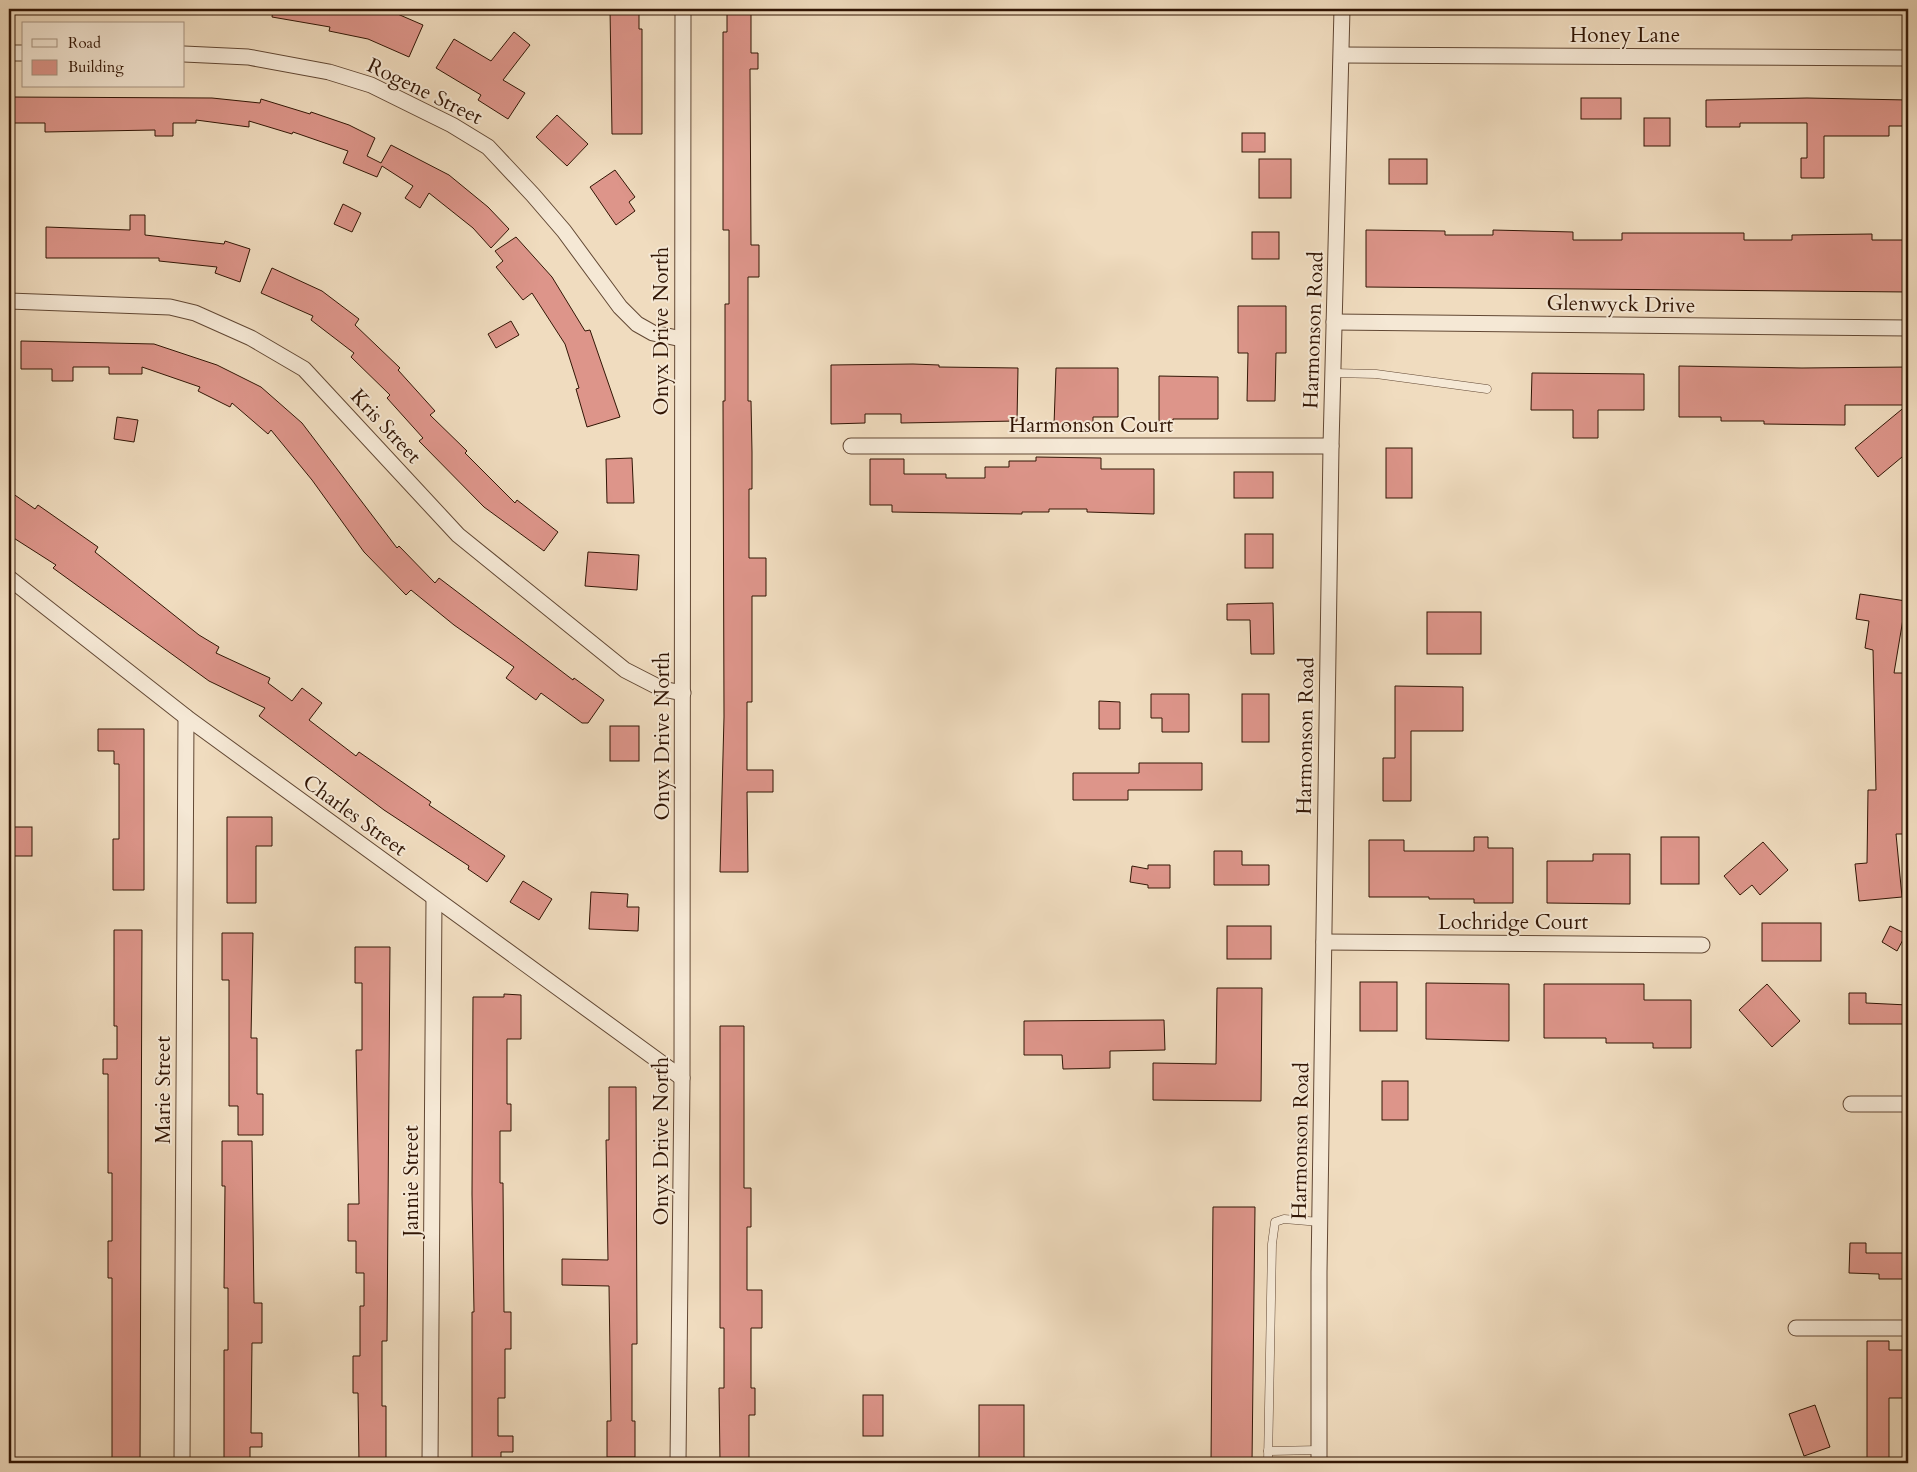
<svg xmlns="http://www.w3.org/2000/svg" width="1917" height="1472" font-family="Cardo,serif">
<style>
.building{fill:#dd958a;stroke:#321605}
.lines{fill:none;stroke-linecap:round;stroke-linejoin:round}
.service-casing{stroke:#624834;stroke-width:9}
.minor-casing{stroke:#624834;stroke-width:17}
.service{stroke:#f5e8d5;stroke-width:8}
.minor{stroke:#f5e8d5;stroke-width:15}
.labels{text-anchor:middle;stroke-width:4;stroke-linejoin:round;paint-order:stroke}
.street-label{font-size:21px;fill:#321605;stroke:#f5e8d5}
</style>
<rect width="100%" height="100%" fill="#f0dcbf"/>
<filter id="stains"><feTurbulence type="fractalNoise" baseFrequency=".004" numOctaves="4"/><feColorMatrix values="0 0 0 0 .2 0 0 0 0 .09 0 0 0 0 .02 0 0 0 .5 -.17"/></filter>
<radialGradient id="worn" r=".72"><stop offset=".6" stop-color="#630" stop-opacity="0"/><stop offset="1" stop-color="#630" stop-opacity=".3"/></radialGradient>
<g class="building">
<path d="M273,9h113l37,16 -14,32 -41,-18 -39,-8 1,-4 -58,-10z"/>
<path d="M610,9h29v20h3v105h-30z"/>
<path d="M727,9h24v44h7v16h-8l1,176h8v32h-11v124h3l1,51v37h-3v69h17v38h-14v106h-5v68h26v22h-26l1,80h-28l4,-155 -1,-316h2v-97h4v-74h-6v-198h4z"/>
<path d="M514,32l16,13 -27,35 22,13 -17,26 -30,-19 3,-5 -45,-27 18,-29 37,22z"/>
<path d="M9,97l203,1 48,5 1,-4 49,15 1,-2 38,13 26,13 -8,18 14,7 10,-18 58,30 39,32 21,22 -18,19 -18,-20 -44,-35 -9,15 -15,-10 8,-12 -31,-20 -5,11 -34,-14 5,-12 -55,-19 -1,2 -43,-13v6l-53,-7v3h-23v13h-18v-6l-110,2v-9h-36z"/>
<rect x="1581" y="98" width="40" height="21"/>
<path d="M1807,98l101,2v26h-19v10h-65v42h-23v-20h6v-35h-67v4h-34v-27z"/>
<path d="M557,115l31,29 -21,22 -31,-29z"/>
<rect x="1644" y="118" width="26" height="28"/>
<rect x="1242" y="133" width="23" height="19"/>
<rect x="1259" y="159" width="32" height="39"/>
<rect x="1389" y="159" width="38" height="25"/>
<path d="M615,170l20,27 -6,5 6,9 -19,14 -26,-38z"/>
<path d="M343,204l18,9 -9,19 -18,-8z"/>
<path d="M130,215h15v20l79,9 1,-3 25,8 -10,33 -25,-9 2,-6 -58,-6v-3h-113v-31l84,3z"/>
<path d="M1366,230l79,1v4h48v-5l80,2v8h49v-7h122v7h48v-5l80,-1v6h36v52l-542,-5z"/>
<rect x="1252" y="232" width="27" height="27"/>
<path d="M516,237l36,40 33,54 5,-1 30,87 -33,10 -11,-38 3,-1 -14,-44 -33,-51 -9,7 -27,-33 7,-6 -8,-10z"/>
<path d="M272,268l50,23 37,28 -4,6 45,43 -2,2 37,41 -5,4 37,36 -2,2 50,50 2,-3 41,32 -14,19 -60,-44 -65,-66 4,-3 -36,-40 3,-3 -39,-38 3,-4 -43,-33 2,-4 -52,-23z"/>
<path d="M1238,306h48v47h-10l-1,48h-28l1,-48h-10z"/>
<path d="M511,321l8,14 -23,13 -8,-14z"/>
<path d="M21,341l133,3 63,21 44,22 41,36 95,125 2,-2 36,37 4,-5 134,102 1,-2 30,22 -16,23h-6l-41,-30 -5,7 -30,-22 8,-11 -60,-42 -43,-35 -5,5 -42,-43 -52,-72 -41,-50 -3,4 -36,-31 -2,4 -32,-16 2,-4 -58,-20v7h-33v-7h-36v14h-21v-12h-31z"/>
<path d="M913,364l26,1v2l79,1 -1,53 -116,2v-9h-36v9l-34,1v-59z"/>
<path d="M1679,366l123,2 106,-1v85l-30,25 -23,-29 52,-43h-62v20l-81,-1v-3h-43v-4h-42z"/>
<path d="M1056,368h62v49h-25v8h-39z"/>
<path d="M1532,373l112,1v36h-46v28h-25v-28h-42z"/>
<path d="M1159,376l59,1v42h-45v6h-14z"/>
<path d="M117,417l21,3 -4,22 -20,-3z"/>
<rect x="1386" y="448" width="26" height="50"/>
<path d="M1036,457l65,1v11h53v45l-67,-2v-3h-38v3h-27v2l-130,-2v-7h-22v-46h34v15h42v4h39v-11h24v-6h27z"/>
<path d="M632,458l2,45h-27l-1,-44z"/>
<rect x="1234" y="472" width="39" height="26"/>
<path d="M9,491l26,18 3,-4 60,42 -3,5 104,83 20,12 -3,6 54,25 -2,5 24,18 10,-13 20,15 -13,17 47,36 3,-4 72,50 -2,3 76,51 -18,26 -19,-13 1,-3 -85,-56 -125,-94 6,-8 -56,-27 -156,-113 3,-3 -47,-30z"/>
<rect x="1245" y="534" width="28" height="34"/>
<path d="M588,552l51,3 -2,35 -52,-4z"/>
<path d="M1860,594l46,7 -12,72h14v161h-12l6,63 -43,4 -4,-37 12,-1 1,-73h8l-3,-140 -8,-2 4,-27 -13,-2z"/>
<path d="M1273,603l1,51h-23l-1,-34h-23v-16z"/>
<rect x="1427" y="612" width="54" height="42"/>
<path d="M1395,686l68,1v44h-52v70h-28v-43h12z"/>
<path d="M1151,694h38v38h-27v-14h-11z"/>
<rect x="1242" y="694" width="27" height="48"/>
<path d="M1099,701l21,1v27h-21z"/>
<rect x="610" y="726" width="29" height="35"/>
<path d="M98,729h46v161h-31v-51h6v-75h-5v-13h-16z"/>
<path d="M1139,763h63v27h-74v10h-55v-27h66z"/>
<path d="M227,817h45v29h-16v57h-29z"/>
<rect x="9" y="827" width="23" height="29"/>
<path d="M1474,837h14v11h25v55h-39v-4h-45v-2h-60v-57h35v11h70z"/>
<rect x="1661" y="837" width="38" height="47"/>
<path d="M1763,842l25,28 -28,25 -8,-10 -12,10 -16,-19z"/>
<path d="M1214,851h28v14h27v20h-55z"/>
<path d="M1593,854h37v50l-83,-1v-42h46z"/>
<path d="M1148,865h22v23h-22v-3l-18,-3 2,-16 16,3z"/>
<path d="M523,881l29,18 -13,21 -29,-18z"/>
<path d="M591,892l37,2 -1,13h12l-1,24 -49,-2z"/>
<rect x="1762" y="923" width="59" height="38"/>
<rect x="1227" y="926" width="44" height="33"/>
<path d="M1890,926l16,8 -9,17 -15,-9z"/>
<path d="M114,930h28l-2,533h-28v-185h-4v-37h4v-68h-4v-99h-5v-15h14v-33h-3z"/>
<path d="M222,933h31l-2,105h6v56h6v41h-25v-29h-9v-126h-7z"/>
<path d="M355,947h35l-3,394h-5v65h4v57h-27l-1,-70h-5v-37h7v-50h4v-33h-8v-32h-8v-37h11l-3,-154h6v-67h-7z"/>
<rect x="1360" y="982" width="37" height="49"/>
<path d="M1426,983l83,1v57l-83,-2z"/>
<path d="M1544,984h100v16h47v48h-38v-5h-47v-5h-62z"/>
<path d="M1767,984l33,37 -28,26 -33,-37z"/>
<path d="M1217,988h45l-1,113 -108,-1v-37l63,1z"/>
<path d="M1849,993h17v10l42,2v19h-59z"/>
<path d="M504,994l17,1v44h-14v65h4v27h-11v52h3l1,129h7v37h-6v49h-7v38h15v16h-12v11h-29v-151h2l-2,-118 1,-197h31z"/>
<path d="M1164,1020l1,30 -55,1v17l-47,1 -1,-14h-38v-34z"/>
<path d="M720,1026h24v162h7v39h-4v63h15v38h-11v60h4v27h-6v48h-29l-1,-75h5v-60h-4z"/>
<rect x="1382" y="1081" width="26" height="39"/>
<path d="M609,1087h27l1,257h-5v77h3v36h-28v-36h4l-2,-135 -47,-1v-26l46,1 -2,-120h3z"/>
<path d="M222,1141h30l2,162h8v40h-10l-1,90h11v14h-12v16h-26v-113h4v-62h-4l1,-102h-3z"/>
<path d="M1213,1207h42l-3,256h-41z"/>
<path d="M1850,1243h16v10h42v26h-29v-5l-30,-1z"/>
<path d="M1867,1341h22v9h19v48h-19v65h-22z"/>
<rect x="863" y="1395" width="20" height="41"/>
<rect x="979" y="1405" width="45" height="56"/>
<path d="M1815,1405l15,42 -26,9 -15,-42z"/>
</g>
<g class="lines">
<g class="service-casing">
<g id="service">
<path d="M1333,373l43,1 111,15"/>
<path d="M1268,1451l51,-1"/>
<path d="M1268,1463l4,-219 3,-22 9,-3 36,3"/>
</g>
</g>
<g class="minor-casing">
<g id="minor">
<path d="M9,53h15"/>
<path d="M184,54l64,3 81,15 42,13 81,40 36,22 45,48 31,36 56,76 17,17 16,9 29,6"/>
<path d="M1342,55l566,3"/>
<path d="M9,301l161,6 25,6 56,25 53,31 154,166 167,135 37,19 21,4"/>
<path d="M1334,322l574,6"/>
<path d="M851,446h480"/>
<path d="M9,578l177,139 496,361"/>
<path d="M1324,942l378,3"/>
<path d="M1851,1104h57"/>
<path d="M1796,1328h112"/>
<path d="M182,1463l4,-746"/>
<path d="M430,1463l4,-564"/>
<path d="M678,1463l4,-385 1,-1069"/>
<path d="M1319,1463v-191l12,-826 11,-437"/>
</g>
</g>
<use href="#service" class="service"/>
<use href="#minor" class="minor"/>
</g>
<g class="labels">
<g class="street-label">
<text x="1625" y="42">Honey Lane</text>
<text transform="translate(425 91) rotate(26)" y="7">Rogene Street</text>
<text transform="translate(1621 304) rotate(1)" y="7">Glenwyck Drive</text>
<text transform="translate(1313 330) rotate(-88)" y="7">Harmonson Road</text>
<text transform="translate(661 331) rotate(-90)" y="7">Onyx Drive North</text>
<text x="1091" y="432">Harmonson Court</text>
<text transform="translate(386 426) rotate(47)" y="7">Kris Street</text>
<text transform="translate(662 736) rotate(-90)" y="7">Onyx Drive North</text>
<text transform="translate(1305 736) rotate(-89)" y="7">Harmonson Road</text>
<text transform="translate(355 815) rotate(36)" y="7">Charles Street</text>
<text x="1513" y="929">Lochridge Court</text>
<text transform="translate(163 1090) rotate(-90)" y="7">Marie Street</text>
<text transform="translate(661 1141) rotate(-90)" y="7">Onyx Drive North</text>
<text transform="translate(1300 1141) rotate(-89)" y="7">Harmonson Road</text>
<text transform="translate(411 1181) rotate(-90)" y="7">Jannie Street</text>
</g>
</g>
<rect width="1917" height="1472" fill="none" stroke="#f0dcbf" stroke-width="30"/>
<rect x="10" y="10" width="1897" height="1452" fill="none" stroke="#321605" stroke-width="2.5"/>
<rect x="15" y="15" width="1887" height="1442" fill="none" stroke="#321605"/>
<rect x="22" y="22" width="162" height="65" fill="#f5e8d5" stroke="#a79482"/>
<rect x="32" y="39" width="25" height="8" fill="#f5e8d5" stroke="#a79482"/>
<text x="68" y="48" font-size="15" fill="#321605">Road</text>
<rect x="32" y="60" width="25" height="15" fill="#dd958a" stroke="#a79482"/>
<text x="68" y="72" font-size="15" fill="#321605">Building</text>
<rect width="100%" height="100%" filter="url(#stains)"/>
<rect width="100%" height="100%" fill="url(#worn)"/>
</svg>
